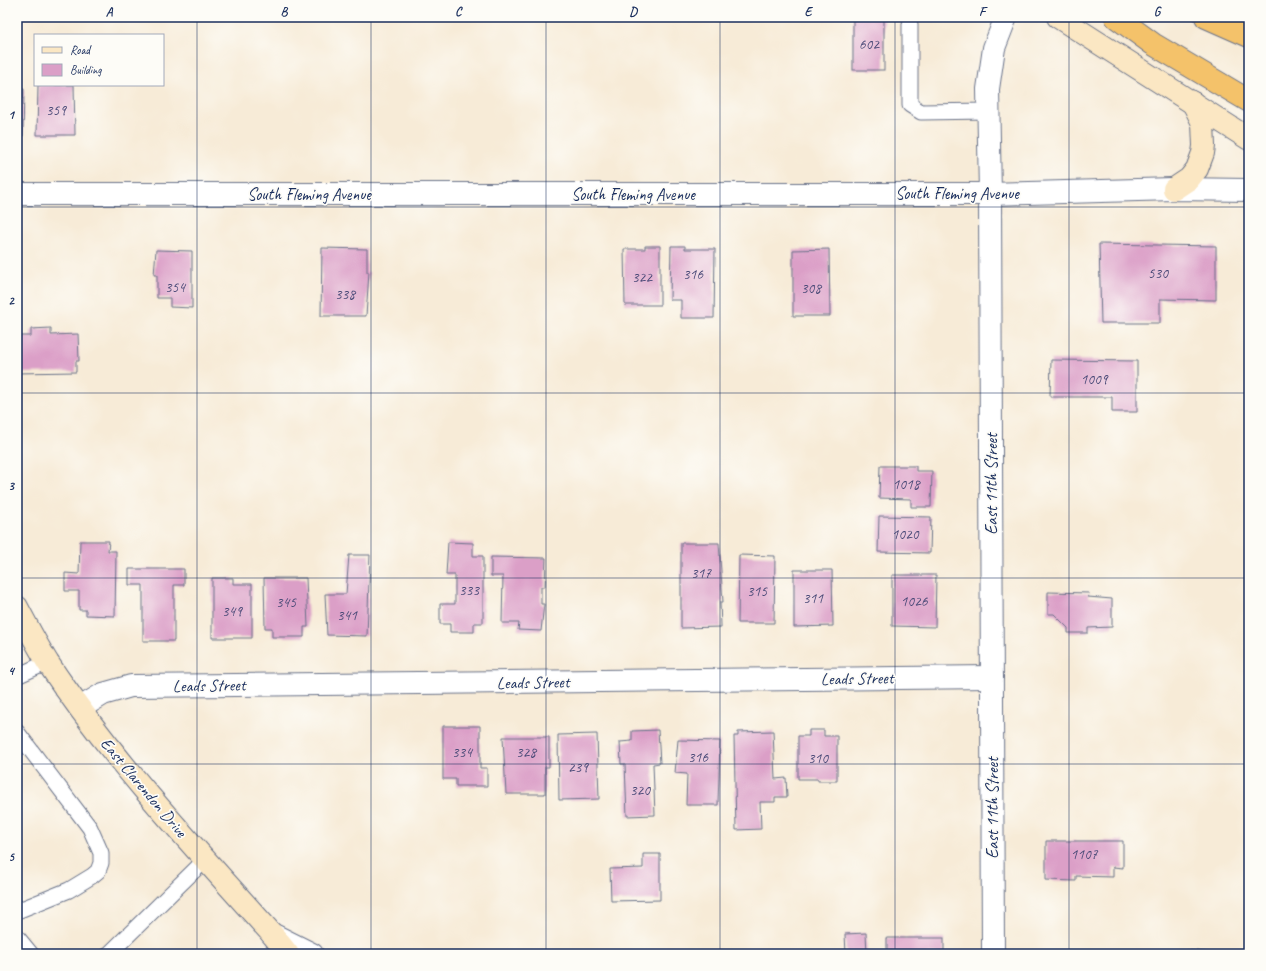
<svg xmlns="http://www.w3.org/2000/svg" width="1266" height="971" font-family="Caveat,sans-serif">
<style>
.building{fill:#db9fc7}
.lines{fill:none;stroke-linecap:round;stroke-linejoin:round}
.lane-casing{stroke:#687188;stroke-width:17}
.street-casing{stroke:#687188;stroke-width:24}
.secondary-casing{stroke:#687188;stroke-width:24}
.highway-casing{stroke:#687188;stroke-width:24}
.lane{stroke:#fff;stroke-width:15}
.street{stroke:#fff;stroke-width:22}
.secondary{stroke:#fbe7c3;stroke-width:22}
.highway{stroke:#f4c26a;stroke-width:22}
.grid{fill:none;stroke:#1b2f5e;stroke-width:1;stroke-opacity:0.55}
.labels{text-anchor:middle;stroke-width:3.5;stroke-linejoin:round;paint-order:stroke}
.number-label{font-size:15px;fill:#4b4b78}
.street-label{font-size:17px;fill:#1b2f5e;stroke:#fdfcf7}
.neatline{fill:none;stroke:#1b2f5e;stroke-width:1.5}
.grid-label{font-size:13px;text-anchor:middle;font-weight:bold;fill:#1b2f5e}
</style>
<rect width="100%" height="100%" fill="#fdfcf7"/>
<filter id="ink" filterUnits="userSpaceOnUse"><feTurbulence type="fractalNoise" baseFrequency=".025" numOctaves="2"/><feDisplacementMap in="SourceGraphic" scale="8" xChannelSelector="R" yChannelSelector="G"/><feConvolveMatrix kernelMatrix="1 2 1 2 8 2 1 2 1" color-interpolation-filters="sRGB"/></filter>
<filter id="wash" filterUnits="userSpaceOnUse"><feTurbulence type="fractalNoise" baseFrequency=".012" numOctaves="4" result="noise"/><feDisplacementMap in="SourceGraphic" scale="16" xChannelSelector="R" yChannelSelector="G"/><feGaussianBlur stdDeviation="0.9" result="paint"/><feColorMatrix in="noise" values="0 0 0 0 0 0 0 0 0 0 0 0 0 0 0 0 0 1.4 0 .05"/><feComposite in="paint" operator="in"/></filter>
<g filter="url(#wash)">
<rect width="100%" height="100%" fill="#f7ebd7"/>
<g id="blocks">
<g class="building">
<rect x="853" y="17" width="31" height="53"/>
<path d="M17,81h3l-1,8h5l-1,47h-6z"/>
<path d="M38,85h36l1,50h-38z"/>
<path d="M1099,244l117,2v54l-56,-1v24h-59z"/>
<path d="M645,246h15v59h-35l-1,-56h21z"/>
<path d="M671,246h14v3h30l-1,69h-33v-18h-11z"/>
<path d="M322,248l45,1v23h2l-3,44h-45z"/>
<path d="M829,249l1,67h-37v-66z"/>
<path d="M156,250l36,1v57l-22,-1v-9h-13v-23h-3z"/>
<path d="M51,328v7l27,-1 1,27h-3v11l-59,1v-37h14v-7z"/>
<path d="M1051,360l86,1v51h-25v-15h-62z"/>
<path d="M880,466h36v5h16l-1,36h-20v-8l-32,-1z"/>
<path d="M879,516l52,1 -1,36 -52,-1z"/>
<path d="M80,541h29l-1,10h8l-1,65 -29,-1v-5h-7v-19h-14v-18l14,1z"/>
<path d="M448,542l25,1v13h10v67h-9v9h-24v-8h-10v-20h15v-29h-9z"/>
<path d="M681,543h38l4,59h-3l1,25 -40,1z"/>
<path d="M349,555h21l-3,81 -40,-1 -2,-41h21z"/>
<path d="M739,555l36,1 -1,67h-36z"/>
<path d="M491,557l55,1 -1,29h-4v17h3l-3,27 -23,-1 1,-7h-17l1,-47h-12z"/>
<path d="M129,569h55v16h-10v56h-31v-56h-14z"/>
<path d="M794,570h38l1,56 -39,1z"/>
<path d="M892,575h44l-1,52 -43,-1z"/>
<path d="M212,578h21v6h19v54h-40z"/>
<path d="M264,578h42l2,49h-4v10h-32v-9h-7z"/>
<path d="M1048,592l41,1 -1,4 24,2v28l-24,1v5h-20v-5l-14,-14h-6z"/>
<path d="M443,726h37v42h7v18h-31v-7h-13z"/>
<path d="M658,730l2,33 -7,1 2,51 -28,1 -2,-52h-4l-1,-22 12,-1v-10z"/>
<path d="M809,730h15v6h13v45h-19v-2h-20v-43h11z"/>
<path d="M773,731l2,48 11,-1 1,19h-12v5h-15l1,27 -25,1 -2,-94h4v-4z"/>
<path d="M597,734l2,65 -40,1 -1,-65z"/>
<path d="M503,737h46v30h-4v27h-39z"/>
<path d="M678,740l42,1 -2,64h-32l1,-31 -12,-1z"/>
<path d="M1046,841h77v27l-10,-1v10l-37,-1v5l-30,-1z"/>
<path d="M643,854h17v46l-49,1 -1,-32 33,-1z"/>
<path d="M866,933l1,21h-21l-1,-20z"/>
<rect x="887" y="938" width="57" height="16"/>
<path d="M1186,950l28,3v1h-28z"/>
</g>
</g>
</g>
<g filter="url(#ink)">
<use href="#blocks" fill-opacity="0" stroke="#687188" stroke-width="1"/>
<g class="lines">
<g class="lane-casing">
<g id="lane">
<path d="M910,24v81l11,7 67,-1"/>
<path d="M17,676l31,-14"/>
<path d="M17,732l73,96 11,25v10l-3,8 -6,5 -23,14 -52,21"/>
<path d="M17,937l14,17"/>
<path d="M109,954l97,-95"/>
</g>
</g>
<g class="street-casing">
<g id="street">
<path d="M17,194h973l184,-5 75,1"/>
<path d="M80,708l23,-14 28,-8 861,-9"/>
<path d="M272,934l40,20"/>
<path d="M993,954l-3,-760 -2,-105 6,-41 12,-31"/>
</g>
</g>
<g class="secondary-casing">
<g id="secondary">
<path d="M1058,17l191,122"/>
<path d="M1174,189l15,-10 8,-10 6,-16 1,-7 -1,-23 -10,-20"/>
<path d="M17,607c10,19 20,38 31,56 65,98 146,184 224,271l16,20"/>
</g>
</g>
<g class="highway-casing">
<g id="highway">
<path d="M1116,17l37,27 96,57"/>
<path d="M1206,17l43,19"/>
</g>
</g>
<use href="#lane" class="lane"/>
<use href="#street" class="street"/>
<use href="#secondary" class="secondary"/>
<use href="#highway" class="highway"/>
</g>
</g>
<path class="grid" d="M197,17v937M371,17v937M546,17v937M720,17v937M895,17v937M1069,17v937M17,207h1232M17,393h1232M17,578h1232M17,764h1232"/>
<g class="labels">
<g class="number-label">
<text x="869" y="49">602</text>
<text x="56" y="115">359</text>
<text x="1158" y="278">530</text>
<text x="693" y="279">316</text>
<text x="642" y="282">322</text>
<text x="175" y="292">354</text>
<text x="811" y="293">308</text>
<text x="345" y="299">338</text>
<text x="1094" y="384">1009</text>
<text x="906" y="489">1018</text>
<text x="905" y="539">1020</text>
<text x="701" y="578">317</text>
<text x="469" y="595">333</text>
<text x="757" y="596">315</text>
<text x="813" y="603">311</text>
<text x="914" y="606">1026</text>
<text x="286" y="607">345</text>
<text x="232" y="616">349</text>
<text x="347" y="620">341</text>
<text x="462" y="757">334</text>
<text x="526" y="757">328</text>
<text x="698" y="762">316</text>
<text x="818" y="763">310</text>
<text x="578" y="772">239</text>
<text x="640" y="795">320</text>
<text x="1084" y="859">1107</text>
</g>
<g class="street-label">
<text x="957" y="199">South Fleming Avenue</text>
<text x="309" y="200">South Fleming Avenue</text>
<text x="633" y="200">South Fleming Avenue</text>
<text transform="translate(991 484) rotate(-90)" y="6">East 11th Street</text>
<text transform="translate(857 678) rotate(-1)" y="6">Leads Street</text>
<text transform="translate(533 682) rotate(-1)" y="6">Leads Street</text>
<text transform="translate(209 685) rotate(-1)" y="6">Leads Street</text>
<text transform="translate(144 787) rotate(50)" y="6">East Clarendon Drive</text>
<text transform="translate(992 808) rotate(-90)" y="6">East 11th Street</text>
</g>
</g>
<rect width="1266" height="971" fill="none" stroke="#fdfcf7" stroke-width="44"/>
<rect x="34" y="34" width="130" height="52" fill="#fdfcf7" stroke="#a3aaba"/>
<rect x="42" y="47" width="20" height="6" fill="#fbe7c3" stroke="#a3aaba"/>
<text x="70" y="54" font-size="12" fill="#1b2f5e">Road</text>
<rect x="42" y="64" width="20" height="12" fill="#db9fc7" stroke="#a3aaba"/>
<text x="70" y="74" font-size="12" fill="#1b2f5e">Building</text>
<rect x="22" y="22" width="1222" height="927" class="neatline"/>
<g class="grid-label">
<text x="109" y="16">A</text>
<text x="284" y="16">B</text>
<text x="458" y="16">C</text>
<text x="633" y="16">D</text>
<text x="808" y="16">E</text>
<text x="982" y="16">F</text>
<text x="1157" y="16">G</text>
<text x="11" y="119">1</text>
<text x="11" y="305">2</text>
<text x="11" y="490">3</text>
<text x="11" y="675">4</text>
<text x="11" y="861">5</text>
</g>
</svg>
